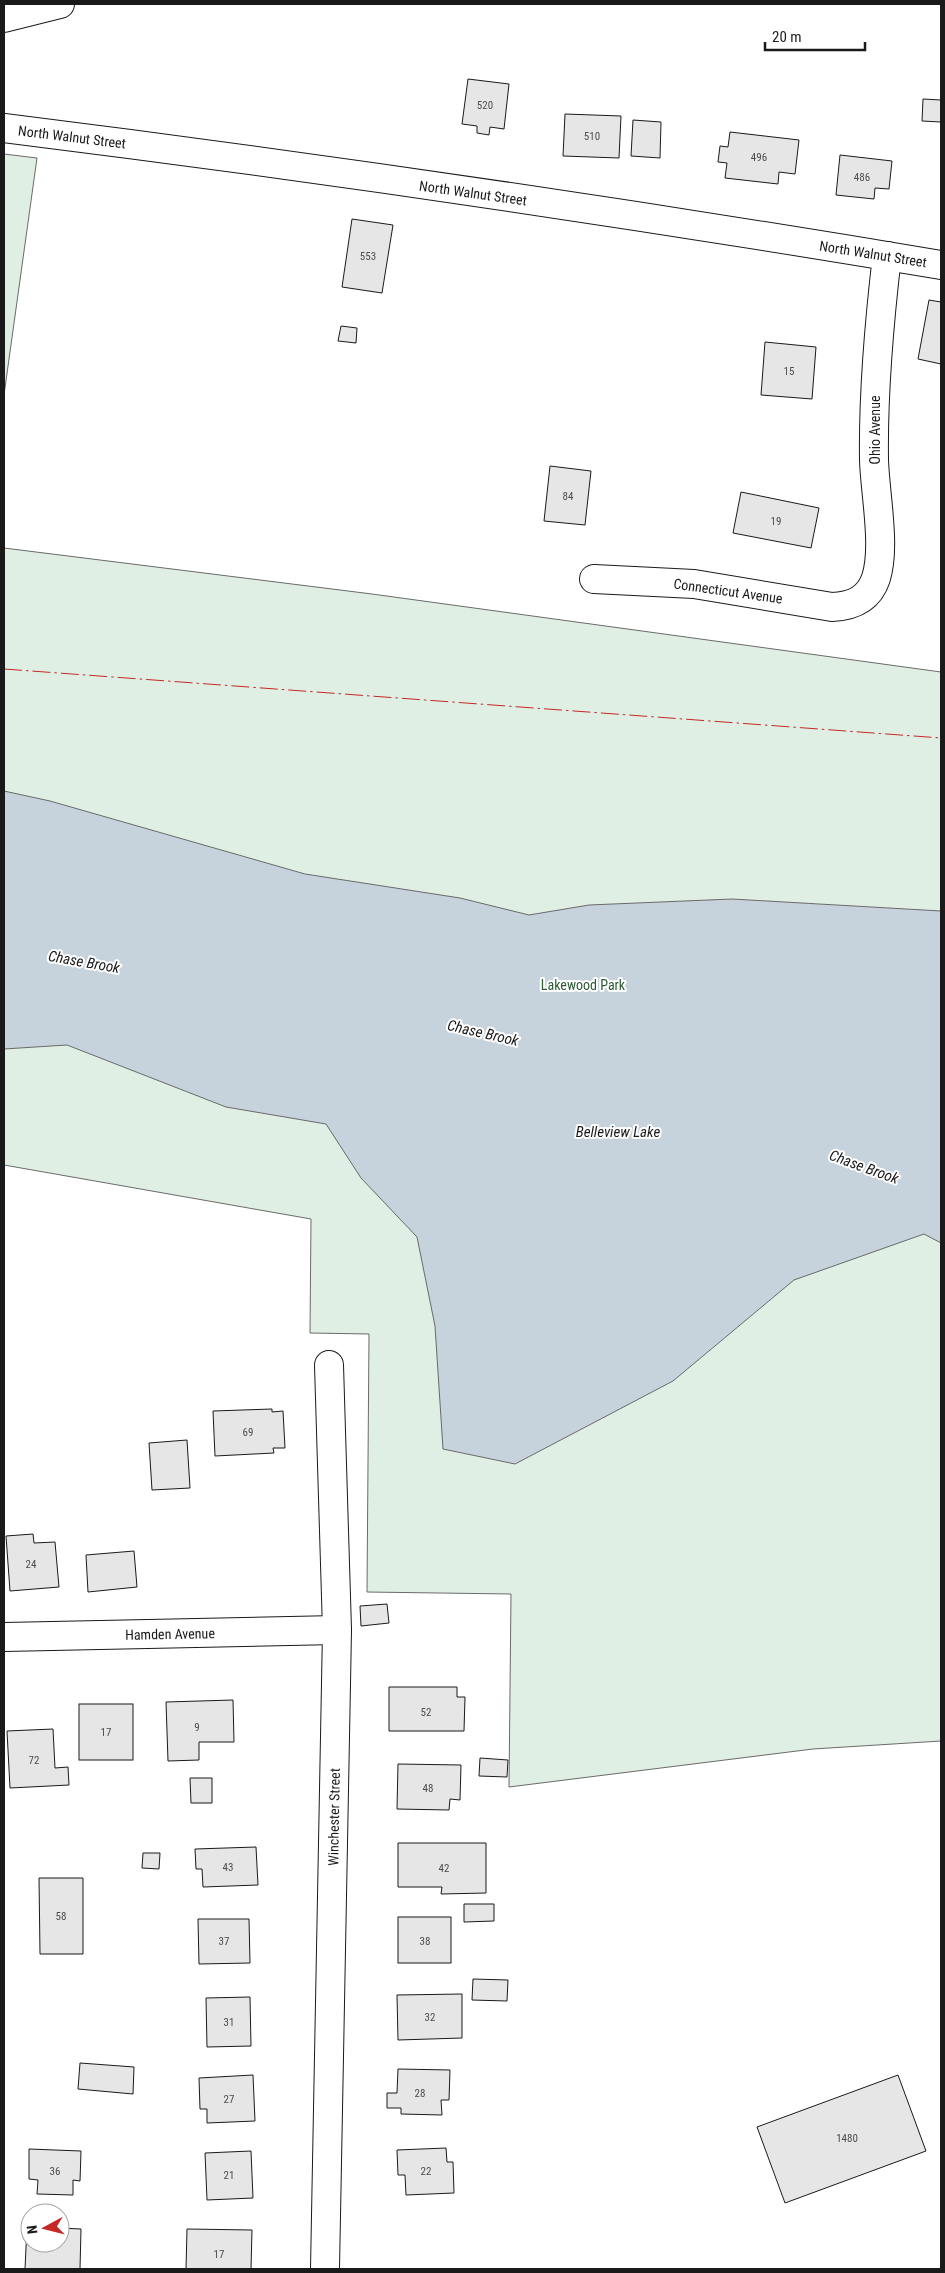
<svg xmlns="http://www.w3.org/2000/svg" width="945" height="2273" font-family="'Roboto Condensed',sans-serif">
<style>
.green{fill:#e0efe3;stroke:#6a6a6a}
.water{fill:#c6d2dc;stroke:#6a6a6a}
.building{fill:#e6e6e6;stroke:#1a1a1a}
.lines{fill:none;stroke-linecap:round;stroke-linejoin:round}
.minor-casing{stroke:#1a1a1a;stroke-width:30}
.minor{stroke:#fff;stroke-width:28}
.power{stroke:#c62828;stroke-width:1;stroke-dasharray:18 4 2.5 4;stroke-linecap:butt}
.labels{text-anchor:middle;stroke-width:4;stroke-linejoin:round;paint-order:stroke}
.number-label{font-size:11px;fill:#4d4d4d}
.street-label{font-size:14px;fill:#1a1a1a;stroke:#fff}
.park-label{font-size:14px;fill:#2b5a34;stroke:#fff}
.water-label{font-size:15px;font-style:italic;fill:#1a1a1a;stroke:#fff}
</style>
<rect width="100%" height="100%" fill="#fff"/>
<g class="green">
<path d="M4,154l33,4 -33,237z"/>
<path d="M4,548l368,46 569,78v1069l-128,8 -304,38 2,-193 -144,-2 2,-258 -59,-1 1,-114 -307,-54z"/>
</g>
<path class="water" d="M4,791l46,10 255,73 155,24 69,17 60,-10 143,-6 209,12v332l-17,-9 -130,46 -121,101 -158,83 -72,-15 -8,-123 -18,-89 -56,-59 -35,-54 -100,-17 -159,-62 -63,4z"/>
<g class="building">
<path d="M468,79l41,5 -5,45 -14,-2 -1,8 -12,-2v-7l-15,-2z"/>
<path d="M923,99l18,1v22l-19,-1z"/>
<path d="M565,114l56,2 -2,42 -56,-2z"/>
<path d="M633,120l28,2 -1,36 -29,-2z"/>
<path d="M730,132l69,8 -4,34 -16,-2 -1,12 -53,-6 2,-15 -9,-1 2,-16 8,1z"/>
<path d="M840,155l52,6 -3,28 -14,-1 -1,11 -38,-4z"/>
<path d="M352,219l41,6 -11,68 -40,-6z"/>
<path d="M929,300l12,2v62l-23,-5z"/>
<path d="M341,326l16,2 -1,15 -18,-2z"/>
<path d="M765,342l51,5 -4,52 -51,-4z"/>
<path d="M550,466l41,5 -6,54 -41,-4z"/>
<path d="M741,492l78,16 -8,40 -78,-15z"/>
<path d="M272,1409v3l11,-1 2,37h-12l1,5 -59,3 -2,-45z"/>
<path d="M187,1440l3,48 -38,2 -3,-47z"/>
<path d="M33,1534l1,9 21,-1 4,45 -49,4 -4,-55z"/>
<path d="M134,1551l3,36 -49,5 -2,-37z"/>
<path d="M387,1604l2,19 -28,3 -1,-20z"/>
<path d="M389,1687h68v10h8l-1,34h-75z"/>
<path d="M233,1700l1,42h-35v18l-31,1 -2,-59z"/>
<rect x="79" y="1704" width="54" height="56"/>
<path d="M53,1729l2,39 13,-1 1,18 -59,3 -3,-57z"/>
<path d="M480,1758l28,2 -1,17 -28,-1z"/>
<path d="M398,1764l63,1 -1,35 -10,-1 -1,11 -52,-1z"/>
<path d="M190,1778h22v25h-21z"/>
<path d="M398,1843h88v50l-45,1 1,-7h-44z"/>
<path d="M256,1847l2,38 -55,2 -1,-18h-6l-1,-20z"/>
<path d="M143,1853h17l-1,16 -17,-1z"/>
<path d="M39,1878h44v76h-43z"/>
<path d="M464,1904h30v17l-30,1z"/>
<rect x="398" y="1917" width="53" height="46"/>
<path d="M198,1919h51l1,44 -51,1z"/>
<path d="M473,1979l35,1 -1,21 -35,-1z"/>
<path d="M462,1994v44l-64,2 -1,-45z"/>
<path d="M250,1997l1,49 -44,1 -1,-49z"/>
<path d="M80,2063l54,4 -1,27 -55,-5z"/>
<path d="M398,2069l52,1 -1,30h-8l1,15 -41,-1v-6h-14v-15h10z"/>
<path d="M253,2075l2,46 -48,2v-14h-7l-1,-31z"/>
<path d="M898,2075l28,76 -141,52 -28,-76z"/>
<path d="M446,2148l1,14h6l1,31 -48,2 -1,-20h-7l-1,-25z"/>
<path d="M29,2149l52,2 -1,30 -7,-1v15l-36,-1 1,-14 -9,-1z"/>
<path d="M251,2151l2,47 -46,2 -2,-47z"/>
<path d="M27,2227h3v16h30v-15l21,1 -1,40h-55z"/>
<path d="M187,2229l65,1 -1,39h-65z"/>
</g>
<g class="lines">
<g class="minor-casing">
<g id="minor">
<path d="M4,18l56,-14"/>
<path d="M4,128c313,39 626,85 937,137"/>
<path d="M594,579l100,5 138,23c21,-1 37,-8 44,-29 10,-32 -1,-84 -2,-118 -1,-69 5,-136 13,-204"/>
<path d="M4,1637l333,-7"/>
<path d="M325,2269l12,-639 -8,-265"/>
</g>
</g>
<use href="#minor" class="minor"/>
<path class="power" d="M4,669l937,69"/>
</g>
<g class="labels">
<g class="number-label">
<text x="485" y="109">520</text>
<text x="592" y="140">510</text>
<text x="759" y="161">496</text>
<text x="862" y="181">486</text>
<text x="368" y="260">553</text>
<text x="789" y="375">15</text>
<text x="568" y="500">84</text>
<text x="776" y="525">19</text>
<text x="248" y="1436">69</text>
<text x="31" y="1568">24</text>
<text x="426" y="1716">52</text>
<text x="197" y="1731">9</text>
<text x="106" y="1736">17</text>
<text x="34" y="1764">72</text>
<text x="428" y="1792">48</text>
<text x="228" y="1871">43</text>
<text x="444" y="1872">42</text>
<text x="61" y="1920">58</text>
<text x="224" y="1945">37</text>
<text x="425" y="1945">38</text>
<text x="430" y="2021">32</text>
<text x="229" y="2026">31</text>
<text x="420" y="2097">28</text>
<text x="229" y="2103">27</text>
<text x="847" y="2142">1480</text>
<text x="55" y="2175">36</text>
<text x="426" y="2175">22</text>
<text x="229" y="2179">21</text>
<text x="219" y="2258">17</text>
</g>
<g class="street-label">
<text transform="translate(72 137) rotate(7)" y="5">North Walnut Street</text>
<text transform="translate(473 193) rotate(8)" y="5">North Walnut Street</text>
<text transform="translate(873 254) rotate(9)" y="5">North Walnut Street</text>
<text transform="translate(875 430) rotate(-90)" y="5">Ohio Avenue</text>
<text transform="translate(728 591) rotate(8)" y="5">Connecticut Avenue</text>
<text transform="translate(170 1634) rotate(-1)" y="5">Hamden Avenue</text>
<text transform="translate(334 1817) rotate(-89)" y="5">Winchester Street</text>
</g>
<g class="park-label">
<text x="583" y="990">Lakewood Park</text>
</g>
<g class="water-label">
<text transform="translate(84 962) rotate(10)" y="5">Chase Brook</text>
<text transform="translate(483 1033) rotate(13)" y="5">Chase Brook</text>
<text x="618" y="1137">Belleview Lake</text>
<text transform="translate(864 1167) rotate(20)" y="5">Chase Brook</text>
</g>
</g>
<rect width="945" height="2273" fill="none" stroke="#1a1a1a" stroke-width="10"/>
<g transform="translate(45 2228) rotate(263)"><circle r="24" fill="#ffffff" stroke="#a3a3a3"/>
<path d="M0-4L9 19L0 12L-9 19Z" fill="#c62828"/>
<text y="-8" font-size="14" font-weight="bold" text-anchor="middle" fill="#1a1a1a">N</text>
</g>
<path d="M765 42v8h100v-8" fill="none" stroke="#1a1a1a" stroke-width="2.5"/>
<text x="772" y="42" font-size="15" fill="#1a1a1a" stroke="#ffffff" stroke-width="4" paint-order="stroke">20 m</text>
</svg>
